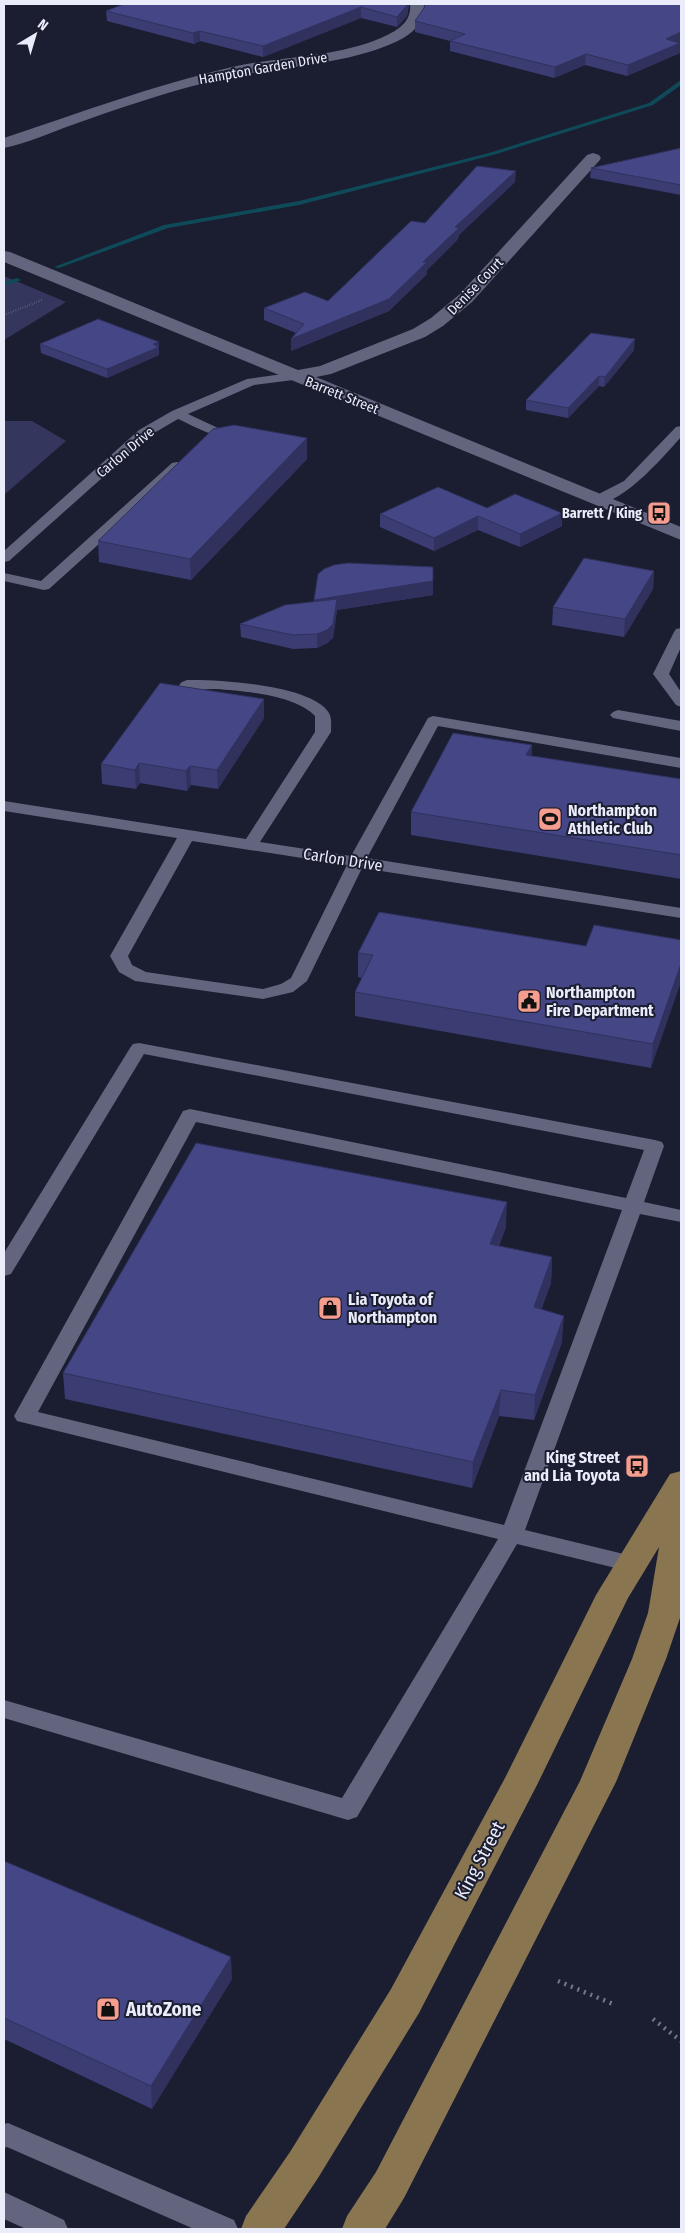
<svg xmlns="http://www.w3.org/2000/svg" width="685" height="2233" font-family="'Fira Sans Condensed',sans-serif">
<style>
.green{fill:#34365e}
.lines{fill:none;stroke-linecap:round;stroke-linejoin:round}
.stream{fill:#0f4a58;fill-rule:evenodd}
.path-far1{stroke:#767889;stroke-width:2;stroke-dasharray:0.5 2;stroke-linecap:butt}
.path{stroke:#767889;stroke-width:4.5;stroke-dasharray:2 5;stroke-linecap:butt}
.lane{fill:#62657d;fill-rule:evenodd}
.street{fill:#62657d;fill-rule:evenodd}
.primary{fill:#8a7551;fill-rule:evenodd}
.wall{fill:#3a3c72}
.shaded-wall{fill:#30315d}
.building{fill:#444685;stroke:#30315d}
.labels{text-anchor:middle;stroke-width:4;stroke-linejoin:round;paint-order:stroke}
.far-street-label{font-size:14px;fill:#eaecfa;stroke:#1b1d31}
.far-poi-label{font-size:14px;font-weight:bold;fill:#eaecfa;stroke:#1b1d31;text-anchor:end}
.poi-label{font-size:16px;font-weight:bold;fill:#eaecfa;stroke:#1b1d31;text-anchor:start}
.street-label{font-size:16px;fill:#eaecfa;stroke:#1b1d31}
.near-street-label{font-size:19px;fill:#eaecfa;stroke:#1b1d31}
.near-poi-label{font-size:19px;font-weight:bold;fill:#eaecfa;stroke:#1b1d31;text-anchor:start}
</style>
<rect width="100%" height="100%" fill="#1b1d31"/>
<g class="green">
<path d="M4,276l62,26 -62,38z"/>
<path d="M4,421h28l34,20 -62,54z"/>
</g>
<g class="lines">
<g class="stream">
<path d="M681,80v5l-28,20 -160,50 -194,50 -131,23 -109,40 -5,-1 110,-42 135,-24 190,-48 160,-50z"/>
<path d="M17,278l4,2 -2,1 -15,5v-4z"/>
</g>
<path class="path-far1" d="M4,315l38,-15"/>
<g class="path">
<path d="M558,1981l55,23"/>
<path d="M653,2019l28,22"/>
</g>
<g class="lane">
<path d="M297,372l4,1 2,3 -2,3 -47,6 -66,29 30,14 23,3 2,3 -2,3c-21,5 -45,-10 -63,-18l-29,17 -140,125 -5,1v-11l135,-121 33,-19 75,-32z"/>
<path d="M681,426v11c-16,18 -62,72 -88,66l-2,-3 2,-3 31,-16 52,-54z"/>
<path d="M177,462l5,1 2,3 -2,3 -133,120 -5,1 -40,-9v-8l37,8 131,-118z"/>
<path d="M681,628v19l-12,27 12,18v15l-5,-2 -23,-31 21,-42 2,-3z"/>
<path d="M187,680c30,-1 126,5 142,33 3,5 2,13 2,19l-71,110 91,14 77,-138 5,-2 248,42v10l-243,-42 -71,132 314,50v10l-319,-50 -55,113 -14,11 -30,7 -128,-18 -16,-9 -9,-16 67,-118 -173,-27v-10l242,38 69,-107v-16c-20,-21 -71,-25 -99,-27 -11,0 -23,2 -34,-1l-3,-3 3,-3zM192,841l155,24 -56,113 -10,6 -18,5 -117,-17 -14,-7 -4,-9z"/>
<path d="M618,710l63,11v10l-68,-13 -3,-3 3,-3z"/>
<path d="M139,1043l516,97 7,2 2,4 -20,56 37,8v12l-41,-8 -115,316 107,26 8,2 3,6 -3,6 -8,2 -115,-28 -160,273 -9,3 -344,-102v-18l338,98 156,-259 -473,-116 -8,-2 -3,-5 169,-305 7,-2 436,89 18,-48 -500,-96 -133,220 -7,2v-23l126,-205 3,-4zM196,1122l426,88 -118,315 -466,-113z"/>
<path d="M8,2123l226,97 4,9h-44l-187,-82 -3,1v-24z"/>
<path d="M4,2192l60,28 4,9h-42l-22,-10z"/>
</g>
<g class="street">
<path d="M410,4h14c2,21 -16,33 -33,40 -57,24 -122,22 -182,38 -46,11 -92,27 -137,43 -22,8 -45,18 -68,23v-10c75,-25 150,-53 228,-71 49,-11 102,-9 149,-29 15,-7 31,-15 29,-34z"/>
<path d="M593,153l6,2 2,3 -2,3 -127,141 -29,24 -18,11 -94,37 -15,3 365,150v13l-677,-278v-11l6,1 288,118 22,-4 93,-37 18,-11 29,-24 127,-139z"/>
</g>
<path class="primary" d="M681,1471v144l-15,44 -50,123 -212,416 -19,31h-43l5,-13 29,-44 204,-391 52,-122 16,-46 11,-66 -31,51 -90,185 -119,230 -101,165 -34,51h-43l5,-13 44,-64 101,-163 114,-211 91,-183 74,-121z"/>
</g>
<g class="wall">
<path d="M124,4h285l-2,12 -10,11 -36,-9 -98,39 -63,-16 -6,3 -87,-23 -1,-10z"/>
<path d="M424,8l256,35v10l-53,23 -42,-11 -31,13 -104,-27v-10l-35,-9v-11z"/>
<path d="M681,148v47l-91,-17 1,-10z"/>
<path d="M515,182l-56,53 -1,4 -31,31v4l-38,37 -98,40v-12l5,-6 -32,-13v-12l64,-7 97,-78z"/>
<path d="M159,342v13l-52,23 -66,-25 -1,-9z"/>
<path d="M634,350l-30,37 -5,-1 -31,32 -42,-8v-10z"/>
<path d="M307,438v21l-116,121 -92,-18 -1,-21z"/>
<path d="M487,508l75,5v13l-42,21 -42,-17 -44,21 -54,-24v-13z"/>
<path d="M654,571l-1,18 -29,48 -72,-12 1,-18z"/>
<path d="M433,581v14l-96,15 -4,28 -6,5 -10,5 -24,1 -52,-12 -1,-13 74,-22v-2z"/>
<path d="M264,699v19l-46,71 -27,-4 -4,6 -47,-8 -4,6 -34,-5 -1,-20z"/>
<path d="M532,745l-1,11 150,23v100l-270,-44v-23z"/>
<path d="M681,940l-30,128 -296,-52v-24l7,-14 -4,-1v-24l228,-7z"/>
<path d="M506,1227l-7,19 53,11 -1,26 -10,26 21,33 -28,78 -35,-4 -27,72 -407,-89 -2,-26z"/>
<path d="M4,1861l228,118 -80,130 -148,-70z"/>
</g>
<g class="shaded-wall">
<path d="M407,4h2l-2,12 -10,11v-10z"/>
<path d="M361,7v11l-98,39v-11z"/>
<path d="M200,31v10l-6,3 -1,-11z"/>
<path d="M681,32v11h-1v10l-53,23 1,-11 38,-26z"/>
<path d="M586,54l-1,11 -31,13 1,-11z"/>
<path d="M516,171l-1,11 -56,53 -1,4 -31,31v4l-38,37 -98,40v-12l132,-77 32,-35z"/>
<path d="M635,339l-1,11 -30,37 1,-10z"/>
<path d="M159,342v13l-52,23v-9z"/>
<path d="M599,376v10l-31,32v-10z"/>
<path d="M307,438v21l-116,121 -1,-21z"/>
<path d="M562,513v13l-42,21v-13z"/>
<path d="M478,516v14l-44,21v-13z"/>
<path d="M654,571l-1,18 -29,48 1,-18z"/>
<path d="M433,581v14l-96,15 -4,28 -6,5 -10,5v-14l-3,-21v-13z"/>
<path d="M264,699v19l-46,71 -1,-19z"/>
<path d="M532,745l-1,22 -5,-12z"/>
<path d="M139,763l1,20 -4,6 -1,-19z"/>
<path d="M190,766l1,19 -4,6 -1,-20z"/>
<path d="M681,964v18l-30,86 2,-24z"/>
<path d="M507,1202l-1,25 -17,43 1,-26z"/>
<path d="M552,1257l-1,26 -18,50 1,-26z"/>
<path d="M564,1316l-2,26 -28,78 1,-25z"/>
<path d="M501,1390l-2,26 -27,72 1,-26z"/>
<path d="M231,1957l1,22 -80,130 -1,-23z"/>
</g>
<g class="building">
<path d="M124,4h283v1l-10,12 -36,-10 -98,39 -63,-15 -7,2 -87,-22z"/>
<path d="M425,4h256v28l-15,7 14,4 -52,22 -42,-11 -31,13 -105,-26 15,-7 -50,-13 9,-13z"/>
<path d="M681,148v37l-90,-17z"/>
<path d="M477,166l39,5 -61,56 4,1 -36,34h4l-38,37 -98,40 13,-15 -40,-16 41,-16 23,9 83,-80 14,2z"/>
<path d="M98,319l61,23 -6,2 6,3 -52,22 -67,-25z"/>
<path d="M591,333l44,6 -30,38 -6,-1 -31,32 -42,-8z"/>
<path d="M234,425l73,13 -117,121 -92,-18 115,-112z"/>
<path d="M438,487l49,21 28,-14 47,19 -42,21 -42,-18 -44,22 -54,-24z"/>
<path d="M584,558l70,13 -29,48 -72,-12z"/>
<path d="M348,563l85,4v14l-119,19 4,-26 6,-5 10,-4z"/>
<path d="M337,599l-4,25 -6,6 -10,4 -24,1 -53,-11 45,-19z"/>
<path d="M160,683l104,16 -47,71 -27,-4 -4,5 -47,-8 -4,7 -34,-6z"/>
<path d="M453,733l79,12 -6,10 155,24v76l-270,-43z"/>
<path d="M379,912l207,34 8,-21 87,15v24l-28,80 -298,-52 18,-37 -15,-2z"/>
<path d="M196,1143l311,59 -17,42 62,13 -18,50 30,9 -29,79 -34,-5 -28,72 -410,-89z"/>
<path d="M4,1861l227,96 -80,129 -147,-68z"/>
</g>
<defs>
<g id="bus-square" transform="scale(1.25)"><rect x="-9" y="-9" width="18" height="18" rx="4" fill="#f59d8e" stroke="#1b1d31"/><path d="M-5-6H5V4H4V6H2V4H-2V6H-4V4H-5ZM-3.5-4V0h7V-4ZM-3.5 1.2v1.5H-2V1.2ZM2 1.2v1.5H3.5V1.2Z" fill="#111"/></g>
<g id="stadium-square" transform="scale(1.25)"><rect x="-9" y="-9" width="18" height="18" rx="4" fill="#f59d8e" stroke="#1b1d31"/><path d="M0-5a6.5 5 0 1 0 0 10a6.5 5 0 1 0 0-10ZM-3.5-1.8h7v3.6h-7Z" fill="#111"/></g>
<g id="civic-square" transform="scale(1.25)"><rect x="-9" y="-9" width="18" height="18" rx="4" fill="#f59d8e" stroke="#1b1d31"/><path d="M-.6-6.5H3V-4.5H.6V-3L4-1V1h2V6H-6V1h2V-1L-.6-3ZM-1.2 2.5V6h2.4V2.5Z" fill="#111"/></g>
<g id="shop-square" transform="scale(1.25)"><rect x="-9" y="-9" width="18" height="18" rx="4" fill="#f59d8e" stroke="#1b1d31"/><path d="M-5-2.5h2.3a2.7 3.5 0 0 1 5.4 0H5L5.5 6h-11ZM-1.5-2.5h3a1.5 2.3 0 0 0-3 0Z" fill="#111"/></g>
</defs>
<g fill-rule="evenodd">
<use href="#bus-square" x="659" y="513"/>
<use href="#stadium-square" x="550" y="819"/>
<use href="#civic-square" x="529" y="1001"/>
<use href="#shop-square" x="330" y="1308"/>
<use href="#bus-square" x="637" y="1466"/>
<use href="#shop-square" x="108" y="2009"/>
</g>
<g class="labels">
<g class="far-street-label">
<text transform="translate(263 68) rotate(-10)" y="5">Hampton Garden Drive</text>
<text transform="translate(475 286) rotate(-46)" y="5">Denise Court</text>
<text transform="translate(342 395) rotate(22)" y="5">Barrett Street</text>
<text transform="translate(125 452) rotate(-40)" y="5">Carlon Drive</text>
</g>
<g class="far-poi-label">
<text x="642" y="518">Barrett / King</text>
</g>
<g class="poi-label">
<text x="568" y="816">Northampton<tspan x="568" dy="18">Athletic Club</tspan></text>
<text x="546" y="998">Northampton<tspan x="546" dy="18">Fire Department</tspan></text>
<text x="348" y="1305">Lia Toyota of<tspan x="348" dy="18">Northampton</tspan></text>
<text x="620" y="1463" text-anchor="end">King Street<tspan x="620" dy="18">and Lia Toyota</tspan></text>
</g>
<g class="street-label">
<text transform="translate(343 859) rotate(9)" y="6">Carlon Drive</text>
</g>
<g class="near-street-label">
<text transform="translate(479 1860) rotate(-62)" y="7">King Street</text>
</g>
<g class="near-poi-label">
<text x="126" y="2016">AutoZone</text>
</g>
</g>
<rect width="685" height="2233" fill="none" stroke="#eaecfa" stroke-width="10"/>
<g transform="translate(35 35) rotate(38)" stroke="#1b1d31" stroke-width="4" paint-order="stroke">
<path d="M0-4L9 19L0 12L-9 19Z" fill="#eaecfa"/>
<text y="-8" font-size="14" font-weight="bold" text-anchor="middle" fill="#eaecfa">N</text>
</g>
</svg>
